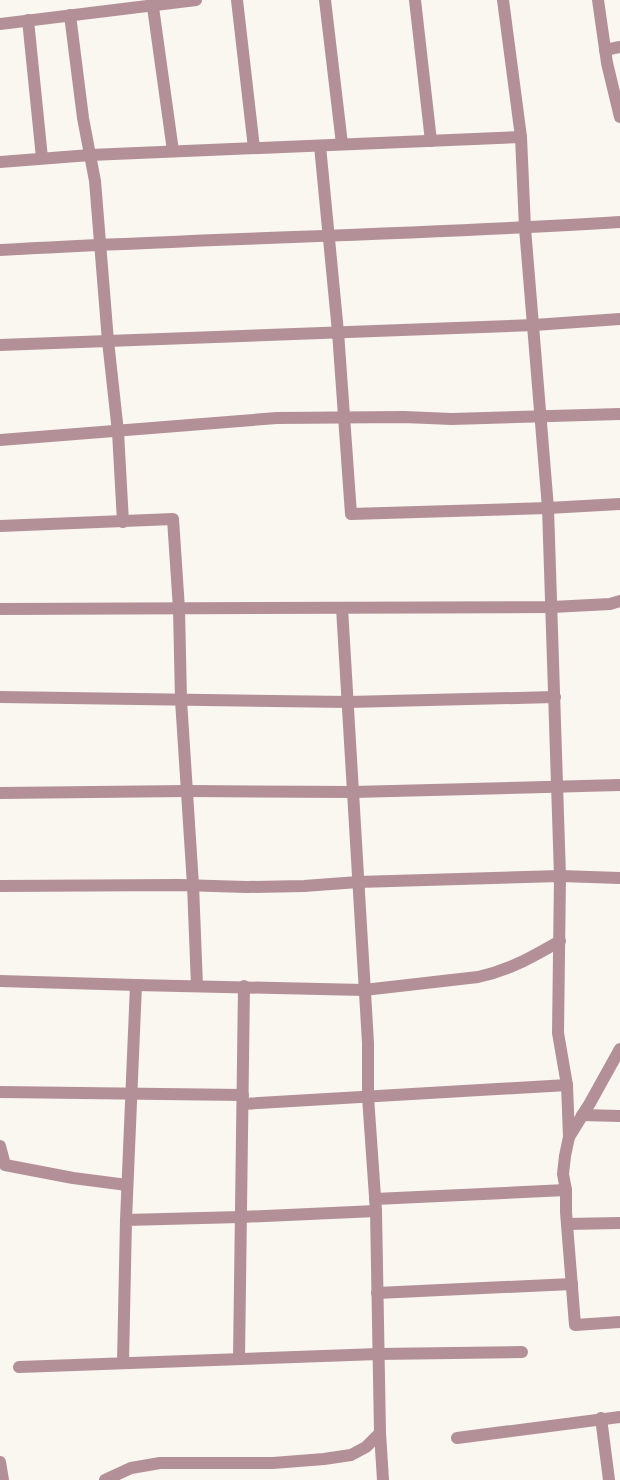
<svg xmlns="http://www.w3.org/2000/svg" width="620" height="1480" font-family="'PT Sans Narrow',sans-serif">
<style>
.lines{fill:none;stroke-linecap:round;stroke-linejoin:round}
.street{stroke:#b39098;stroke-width:12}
</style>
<rect width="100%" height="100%" fill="#f9f7ef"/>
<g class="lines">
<g class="street">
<path d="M152,0l21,151"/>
<path d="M237,0l17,148"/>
<path d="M325,0l17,144"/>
<path d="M415,0l16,141"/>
<path d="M503,0l18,137 4,91 23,280 12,368 -2,157 9,52 2,52"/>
<path d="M598,0l9,63 13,54"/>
<path d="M70,15l13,103 12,63 13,160 10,91 5,90"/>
<path d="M28,20l14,138"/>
<path d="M0,24l196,-24"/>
<path d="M605,50l15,-3"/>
<path d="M320,146l18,186 13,182 197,-6 72,-4"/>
<path d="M0,162l90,-7 431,-18"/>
<path d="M0,250c207,-12 414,-15 620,-28"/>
<path d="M0,345l534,-20 86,-6"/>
<path d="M0,440l277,-22 127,-1 48,2 168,-5"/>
<path d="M0,526l173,-7 6,90 2,91 12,185 4,101"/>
<path d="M342,608l26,435v54l8,114 4,222 3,47"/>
<path d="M0,609l552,-2 58,-3 10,-3"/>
<path d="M0,697l348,5 207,-5"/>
<path d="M0,793l187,-2 166,1 267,-7"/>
<path d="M0,886l180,-1 67,2 57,-1 54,-4 202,-6 60,2"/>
<path d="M0,981l136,4 228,5 114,-13c32,-7 54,-20 82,-36"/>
<path d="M620,1049l-30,54 -21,34 -4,19 -2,18 3,16v22l9,113 45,-3"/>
<path d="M0,1092l243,3"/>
<path d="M243,1104l324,-19"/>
<path d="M582,1115l38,1"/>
<path d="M0,1146l5,19 68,13 54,7"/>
<path d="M375,1199l191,-9"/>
<path d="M126,1220l10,-235"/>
<path d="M567,1224l53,-1"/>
<path d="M377,1293l195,-9"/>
<path d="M239,1359l5,-373"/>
<path d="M123,1363l3,-143 115,-3 135,-6"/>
<path d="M19,1367l359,-13 144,-2"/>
<path d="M601,1418l8,62"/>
<path d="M457,1438l163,-21"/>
<path d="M0,1462l3,18"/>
<path d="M105,1480l26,-12 29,-5h113l51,-4 27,-4 15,-8 14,-14"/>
</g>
</g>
</svg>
